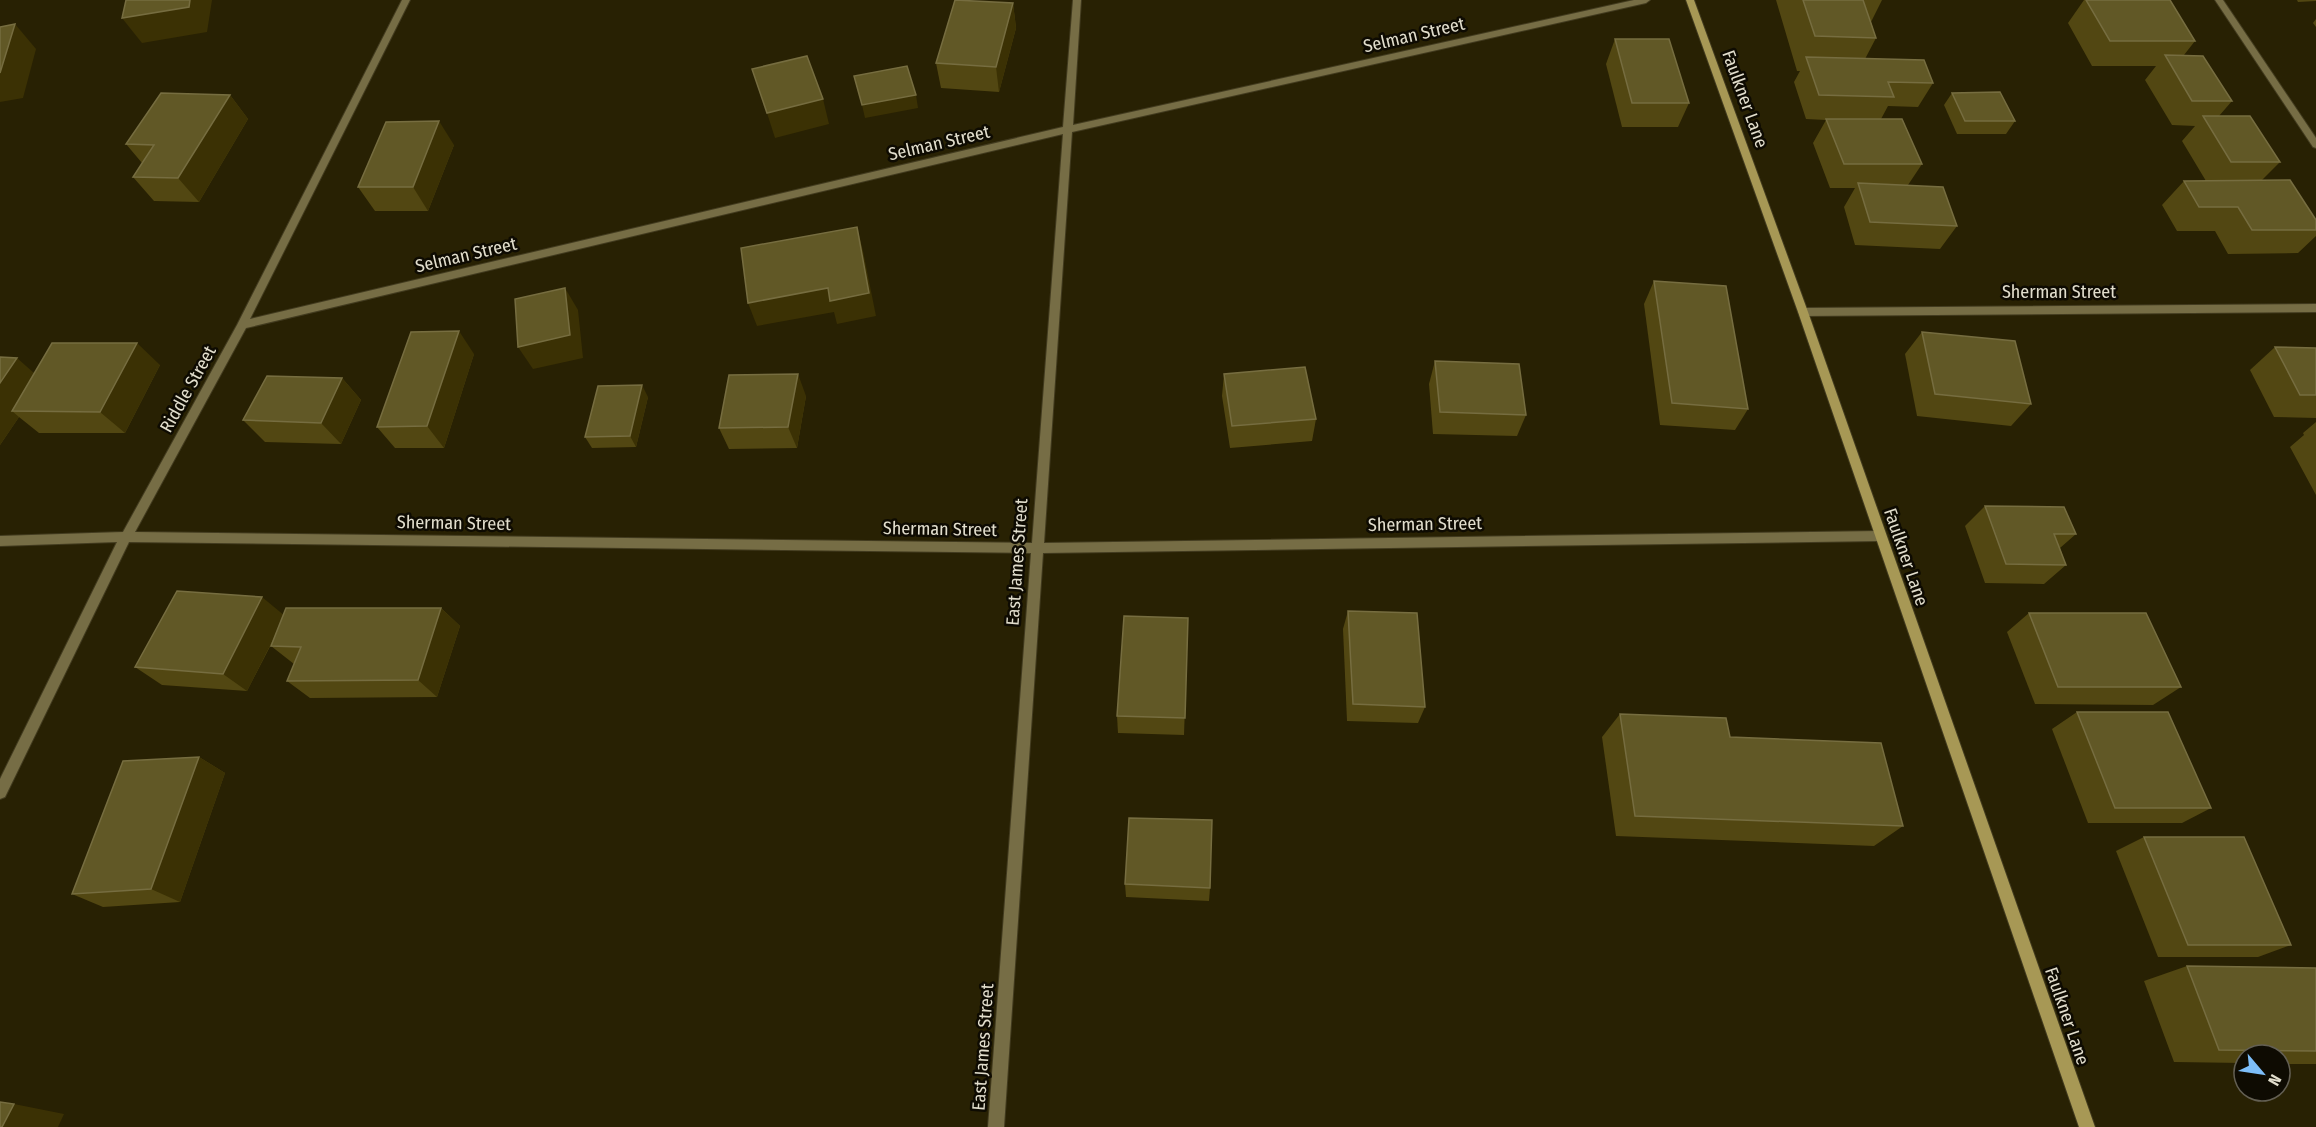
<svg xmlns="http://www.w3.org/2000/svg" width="2316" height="1127" font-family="'Fira Sans Condensed',sans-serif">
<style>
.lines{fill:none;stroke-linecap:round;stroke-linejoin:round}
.street-casing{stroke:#423b1f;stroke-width:2}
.secondary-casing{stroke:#423b1f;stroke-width:2}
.street{fill:#766d45;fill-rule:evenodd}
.secondary{fill:#a79855;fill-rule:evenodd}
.wall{fill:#524712}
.shaded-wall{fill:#3b3104}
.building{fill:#615826;stroke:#766d40;stroke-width:1.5}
.labels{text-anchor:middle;stroke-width:5;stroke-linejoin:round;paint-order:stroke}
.street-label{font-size:18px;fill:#e2decd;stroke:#0e0b02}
</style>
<rect width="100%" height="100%" fill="#282103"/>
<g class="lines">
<g class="street-casing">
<g id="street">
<path d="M402,0h8l-160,319 813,-192 10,-127h8l-8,125 561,-125h16l-4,3 -574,129 -28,411 835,-12 4,1 2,4 -2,4 -4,1 -836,12 -39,574h-16l43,-574 -902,-11 -124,255 -5,2v-20l117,-237 -117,4v-10l123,-4 114,-207zM1063,134l-31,409 -897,-11 111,-204z"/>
<path d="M2215,0h8l93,138v10l-3,-1z"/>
<path d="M2316,304v8l-513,4 -5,-4 5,-4z"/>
</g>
</g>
<g class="secondary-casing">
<path id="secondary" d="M1686,0h8l114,312 287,815h-16l-281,-815z"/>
</g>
<use href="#street" class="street"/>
<use href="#secondary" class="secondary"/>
</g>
<g class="wall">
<path d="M1776,0h106l-11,22 5,16 -11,21 68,24 -15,24 -30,-1 -7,13 41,45 -14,21 49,41 -17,23 -85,-4 -11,-38 11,-19h-25l-17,-45 13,-23 -20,-1 -12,-37 6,-11h-3z"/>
<path d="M2084,0h86l25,41 -11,14 48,46 -13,15 61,46 -18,18 54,40v16l-18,17 -70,1 -13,-23h-38l-15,-26 22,-24h22l-24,-40 13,-15 -23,-1 -27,-45 11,-14h-64l-24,-43z"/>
<path d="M2297,0h19v1l-18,1z"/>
<path d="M1013,3l3,25 -17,64 -58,-4 -5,-25z"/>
<path d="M2316,19v8l-3,-4z"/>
<path d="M1615,39l74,64 -11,24h-56l-16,-63z"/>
<path d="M1952,93l63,28 -9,13h-49l-13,-29z"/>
<path d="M230,95l18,24 -49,83 -45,-1 -21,-24 9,-14 -16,-19z"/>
<path d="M454,145l-26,66h-53l-17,-24z"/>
<path d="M1654,281l94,128 -13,21 -75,-5 -16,-121z"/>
<path d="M1922,332l109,72 -20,22 -94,-10 -12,-62z"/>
<path d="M2275,347l41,1v70l-42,-1 -24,-47z"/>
<path d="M474,354l-30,94h-49l-18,-21z"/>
<path d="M0,357l34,16 126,-8 -35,68h-86l-20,-16 -19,28z"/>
<path d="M1435,361l91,54 -9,21 -84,-2 -4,-50z"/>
<path d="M1224,374l92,45 -4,22 -82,7 -8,-52z"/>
<path d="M342,378l19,22 -20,44 -76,-2 -22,-22z"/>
<path d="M806,396l-9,52 -68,1 -10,-21z"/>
<path d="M648,397l-12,50 -44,1 -7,-11z"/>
<path d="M2316,422v73l-26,-48 14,-12 -1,-2z"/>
<path d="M1985,506l91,28 -16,14 6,17 -22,19 -59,-1 -20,-57z"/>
<path d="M441,608l19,18 -23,71 -127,1 -23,-17 7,-17 -23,-18 6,-13 -30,58 -85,-6 -27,-18 149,-52z"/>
<path d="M1348,611l77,96 -7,16 -71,-2 -4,-92z"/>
<path d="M2029,613l152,74 -28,18 -118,-1 -28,-72z"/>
<path d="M1188,618l-4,117 -66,-2 -1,-17z"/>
<path d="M2077,712l134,96 -29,15h-94l-36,-94z"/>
<path d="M1620,714l110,23 173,89 -29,20 -258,-10 -14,-99z"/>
<path d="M199,757l26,16 -45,129 -77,5 -31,-13z"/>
<path d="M2144,837l147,108 -33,12h-100l-42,-106z"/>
<path d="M1125,884l85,4 -1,13 -83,-4z"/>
<path d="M2187,966l129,2v96h-36v-9h-36v8l-70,-1 -30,-81z"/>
</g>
<g class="shaded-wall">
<path d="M190,0h22l-5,32 -65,11 -20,-25z"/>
<path d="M1013,3l3,25 -17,64 -3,-25z"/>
<path d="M15,24l21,25 -13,49 -23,4v-29z"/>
<path d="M230,95l18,24 -49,83 -21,-24z"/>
<path d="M916,95l2,13 -53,10 -3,-13z"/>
<path d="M823,99l6,25 -54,14 -8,-25z"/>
<path d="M439,121l15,24 -26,66 -15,-24z"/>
<path d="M857,227l6,24 13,65 -39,8 -3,-12 -77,14 -9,-23 80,-15z"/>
<path d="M565,288l13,22 5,48 -50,11 -15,-22z"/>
<path d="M459,331l15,23 -30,94 -17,-22z"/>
<path d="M137,343l23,22 -35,68 -25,-21z"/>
<path d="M17,358l26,23 -31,30 7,6 -19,28v-62z"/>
<path d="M798,374l8,22 -9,52 -9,-21z"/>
<path d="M342,378l19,22 -20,44 -20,-21z"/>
<path d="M642,385l6,12 -12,50 -6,-11z"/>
<path d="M262,597l23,19 -38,75 -24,-17z"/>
<path d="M441,608l19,18 -23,71 -19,-17z"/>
<path d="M199,757l26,16 -45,129 -29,-13z"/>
<path d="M14,1104l50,10 -6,13h-56z"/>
</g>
<g class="building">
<path d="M126,0h64l-1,7 -67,11z"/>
<path d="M955,0l58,3 -17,64 -60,-4z"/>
<path d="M1803,0h60l13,38 -61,-2z"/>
<path d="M2086,0h84l25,41h-85z"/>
<path d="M15,24l-15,49v-46z"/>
<path d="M1615,39h54l20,64h-57z"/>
<path d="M2165,55l38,1 29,45h-40z"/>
<path d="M807,56l16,43 -56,14 -15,-44z"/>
<path d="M1806,57l118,3 9,23 -45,-1 6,15 -75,-2z"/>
<path d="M907,66l9,29 -54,10 -8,-29z"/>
<path d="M2000,92l15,29h-50l-13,-28z"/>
<path d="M161,93l69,2 -52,83 -45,-1 21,-32 -28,-1z"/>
<path d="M2203,116h47l30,46h-49z"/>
<path d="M1826,119h76l20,45h-78z"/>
<path d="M439,121l-26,66h-55l28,-65z"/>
<path d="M2290,180l26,40v10h-64l-14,-23h-39l-15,-26z"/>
<path d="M1858,183l85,4 14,39 -87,-4z"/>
<path d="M857,227l12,66 -39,8 -2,-13 -80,15 -7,-55z"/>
<path d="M1654,281l72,5 22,123 -76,-6z"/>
<path d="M565,288l5,47 -52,12 -3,-48z"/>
<path d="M459,331l-32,95 -50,1 34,-95z"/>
<path d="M1922,332l93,9 16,63 -96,-10z"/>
<path d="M52,343h85l-37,69 -88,-1z"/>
<path d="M2275,347l41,1v47h-16z"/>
<path d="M0,357l17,1 -17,25z"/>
<path d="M1435,361l84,3 7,51 -86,-3z"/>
<path d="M1305,367l11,52 -84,7 -8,-52z"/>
<path d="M798,374l-10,53 -69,1 10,-53z"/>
<path d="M267,376l75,2 -21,45 -78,-3z"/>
<path d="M642,385l-12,51 -45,1 13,-51z"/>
<path d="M1985,506l79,1 12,27h-22l12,31 -60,-1z"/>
<path d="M177,591l85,6 -39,77 -88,-7z"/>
<path d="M286,608h155l-23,72 -131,1 14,-34 -30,-1z"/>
<path d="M1348,611l69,2 8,94 -72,-3z"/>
<path d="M2029,613h117l35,74h-123z"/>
<path d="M1124,616l64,2 -3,100 -68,-2z"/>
<path d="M2077,712h91l43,96h-96z"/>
<path d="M1620,714l106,4 4,19 151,6 22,83 -268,-10z"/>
<path d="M199,757l-48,132 -79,5 51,-133z"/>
<path d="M1129,818l83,2 -2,68 -85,-4z"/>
<path d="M2144,837h100l47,108h-103z"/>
<path d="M2187,966l129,2v83l-97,-1z"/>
<path d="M0,1102l14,2 -12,23h-2z"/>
</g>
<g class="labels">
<g class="street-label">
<text transform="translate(1414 35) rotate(-13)" y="6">Selman Street</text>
<text transform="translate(1745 99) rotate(70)" y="6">Faulkner Lane</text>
<text transform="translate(939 143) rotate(-13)" y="6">Selman Street</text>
<text transform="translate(466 255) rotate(-13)" y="6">Selman Street</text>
<text x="2059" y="298">Sherman Street</text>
<text transform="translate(188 389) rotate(-61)" y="6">Riddle Street</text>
<text transform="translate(454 523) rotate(1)" y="6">Sherman Street</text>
<text transform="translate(1425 524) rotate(-1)" y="6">Sherman Street</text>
<text transform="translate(940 529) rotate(1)" y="6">Sherman Street</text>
<text transform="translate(1906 557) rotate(71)" y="6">Faulkner Lane</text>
<text transform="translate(1017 562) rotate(-86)" y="6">East James Street</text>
<text transform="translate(2067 1016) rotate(71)" y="6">Faulkner Lane</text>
<text transform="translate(983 1047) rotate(-86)" y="6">East James Street</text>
</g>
</g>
<g transform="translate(2262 1073) rotate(119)"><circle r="28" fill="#0e0b02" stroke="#635f53" stroke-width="1.5"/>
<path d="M0-4.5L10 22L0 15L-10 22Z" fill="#7dbef9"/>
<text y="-9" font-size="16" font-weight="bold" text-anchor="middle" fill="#e2decd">N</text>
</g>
</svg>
